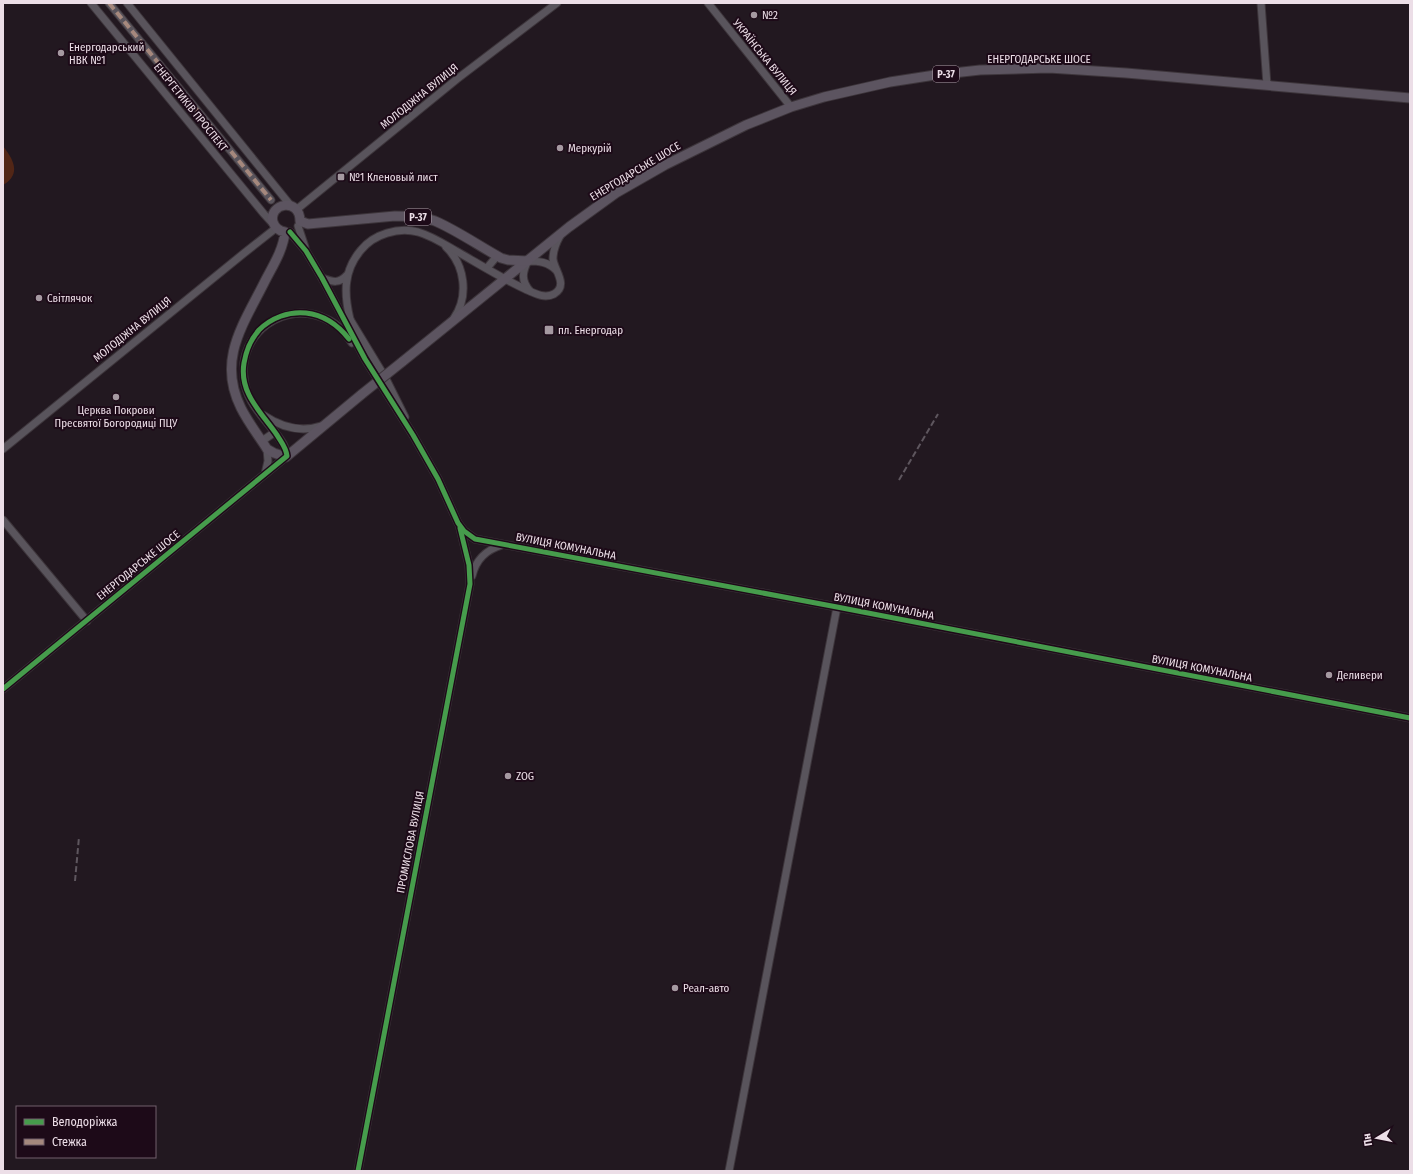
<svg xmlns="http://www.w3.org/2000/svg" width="1413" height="1174" font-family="'Fira Sans Condensed',sans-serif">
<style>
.pitch{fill:#522616}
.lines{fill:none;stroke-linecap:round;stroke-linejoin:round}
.minor-casing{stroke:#3d353b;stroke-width:9}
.major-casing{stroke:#3d353b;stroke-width:11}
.minor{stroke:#59545c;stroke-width:7}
.major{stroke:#5c5460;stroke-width:9}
.rail{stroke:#5e565e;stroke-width:2;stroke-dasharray:6 3;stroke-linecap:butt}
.major-bridge-casing{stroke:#3d353b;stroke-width:11;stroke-linecap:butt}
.major-bridge{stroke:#5c5460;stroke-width:9}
.quiet{stroke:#a5887d;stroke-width:4;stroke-dasharray:8 4;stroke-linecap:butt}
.cycleway-casing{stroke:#1d0a18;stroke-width:8}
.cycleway{stroke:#469c4c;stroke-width:5}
.poi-dot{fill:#a599a1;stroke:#1d0a18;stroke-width:1.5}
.labels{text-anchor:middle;stroke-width:4;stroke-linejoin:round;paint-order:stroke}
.shield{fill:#1d0a18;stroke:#ae9ea9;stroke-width:1}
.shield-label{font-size:10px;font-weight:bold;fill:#ecdee7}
.poi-label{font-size:11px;fill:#ecdee7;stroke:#1d0a18;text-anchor:start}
.street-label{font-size:11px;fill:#ecdee7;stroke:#1d0a18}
</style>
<rect width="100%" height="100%" fill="#221820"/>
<path class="pitch" d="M3,146c10,13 19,28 0,39z"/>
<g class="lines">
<g class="minor-casing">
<g id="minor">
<path d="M91,3l173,211 10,11"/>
<path d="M109,3l162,197"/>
<path d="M127,3l164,203"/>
<path d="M708,3l83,104"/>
<path d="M1261,3l6,82"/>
<path d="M296,210l161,-131 100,-76"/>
<path d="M298,226l7,21"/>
<path d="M290,232l16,19 16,27 43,81 48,76 25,44 20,44 6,8 11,8 362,68 573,111"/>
<path d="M446,247c19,18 23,49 8,71"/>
<path d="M487,268l10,-12"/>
<path d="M322,278c11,4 17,6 25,-3"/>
<path d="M530,291c-9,-10 -8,-19 -2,-30 11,0 20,1 28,9"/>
<path d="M348,316l37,61 20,40"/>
<path d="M350,319c-6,-25 -7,-48 11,-69 13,-16 37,-23 57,-18 14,4 26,12 38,19 23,13 45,27 69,38 9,4 19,10 29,5 15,-9 0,-24 -1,-35 0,-9 3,-16 7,-23"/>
<path d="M263,415c18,12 37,18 58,11"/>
<path d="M262,441l13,-9"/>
<path d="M3,449l240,-195 33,-26"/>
<path d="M265,474l3,-13 -1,-12"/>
<path d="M3,520l84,101"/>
<path d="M472,576c4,-17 14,-26 30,-31"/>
<path d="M3,689l284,-233c-1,-9 -5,-14 -10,-21 -14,-19 -31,-33 -33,-57 -6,-45 41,-79 82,-59 12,5 19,14 26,24"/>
<path d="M358,1171l112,-587 -1,-19 -9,-37"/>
<path d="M729,1171l108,-564"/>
</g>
</g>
<g class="major-casing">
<g id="major">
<path d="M402,362l167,-135 47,-34 49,-28 81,-40 45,-18 33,-10 66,-15 45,-7 45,-5 69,-2 77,5 284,25"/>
<path d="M362,394l-76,63 -12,-4 -7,-4c-9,-14 -19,-27 -26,-41 -24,-48 2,-83 23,-125 8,-16 19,-32 21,-51 -6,-1 -10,-4 -12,-10 -5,-19 27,-25 27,-1l8,3 87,-8c13,0 27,0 40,5 23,10 44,25 66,37l7,2 20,1"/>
</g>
</g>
<use href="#minor" class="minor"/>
<use href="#major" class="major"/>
<g class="rail">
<path d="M899,480l39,-66"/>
<path d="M75,881l4,-44"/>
</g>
<g class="major-bridge-casing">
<path id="major-bridge" d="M362,394l40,-32"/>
</g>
<use href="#major-bridge" class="major-bridge"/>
<path class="quiet" d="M109,3l162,197"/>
<g class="cycleway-casing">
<g id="cycleway">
<path d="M290,232l16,19 16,27 43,81 48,76 25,44 20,44 6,8 11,8 362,68 573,111"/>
<path d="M3,689l284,-233c-1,-9 -6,-14 -10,-21 -16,-23 -38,-42 -33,-72 2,-12 7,-24 15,-33 12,-12 30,-19 47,-17 18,2 32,12 43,26"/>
<path d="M358,1171l112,-587 -1,-19 -9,-37"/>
</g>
</g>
<use href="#cycleway" class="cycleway"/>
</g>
<g class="poi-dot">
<circle cx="754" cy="15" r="4"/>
<circle cx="61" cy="53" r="4"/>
<circle cx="560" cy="148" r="4"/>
<rect x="337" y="173" width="8" height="8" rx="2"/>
<circle cx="39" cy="298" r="4"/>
<rect x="544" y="325" width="10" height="10" rx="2"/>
<circle cx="116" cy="397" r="4"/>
<circle cx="1329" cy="675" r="4"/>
<circle cx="508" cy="776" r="4"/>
<circle cx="675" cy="988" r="4"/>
</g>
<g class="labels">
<g class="shield">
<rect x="933" y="66" width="26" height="16" rx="3"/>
<rect x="405" y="209" width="26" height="16" rx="3"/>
</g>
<g class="shield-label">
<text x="946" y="78">Р-37</text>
<text x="418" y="221">Р-37</text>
</g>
<g class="poi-label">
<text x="762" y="19">№2</text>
<text x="69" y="51">Енергодарський<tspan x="69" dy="13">НВК №1</tspan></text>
<text x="568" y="152">Меркурій</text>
<text x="349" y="181">№1 Кленовый лист</text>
<text x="47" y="302">Світлячок</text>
<text x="558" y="334">пл. Енергодар</text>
<text x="116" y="414" text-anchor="middle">Церква Покрови<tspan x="116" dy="13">Пресвятої Богородиці ПЦУ</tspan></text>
<text x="1337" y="679">Деливери</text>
<text x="516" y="780">ZOG</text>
<text x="683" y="992">Реал-авто</text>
</g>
<g class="street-label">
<text transform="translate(765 57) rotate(51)" y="4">УКРАЇНСЬКА ВУЛИЦЯ</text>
<text x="1039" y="63">ЕНЕРГОДАРСЬКЕ ШОСЕ</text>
<text transform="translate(419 96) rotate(-39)" y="4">МОЛОДІЖНА ВУЛИЦЯ</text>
<text transform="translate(191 107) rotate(51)" y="4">ЕНЕРГЕТИКІВ ПРОСПЕКТ</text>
<text transform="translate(635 171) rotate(-31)" y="4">ЕНЕРГОДАРСЬКЕ ШОСЕ</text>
<text transform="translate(132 329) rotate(-39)" y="4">МОЛОДІЖНА ВУЛИЦЯ</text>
<text transform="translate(566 546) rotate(11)" y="4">ВУЛИЦЯ КОМУНАЛЬНА</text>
<text transform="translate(138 565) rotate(-39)" y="4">ЕНЕРГОДАРСЬКЕ ШОСЕ</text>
<text transform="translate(884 606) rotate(11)" y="4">ВУЛИЦЯ КОМУНАЛЬНА</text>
<text transform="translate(1202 668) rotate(11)" y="4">ВУЛИЦЯ КОМУНАЛЬНА</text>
<text transform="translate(410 842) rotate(-79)" y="4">ПРОМИСЛОВА ВУЛИЦЯ</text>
</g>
</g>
<rect width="1413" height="1174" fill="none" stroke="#ecdee7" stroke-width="8"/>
<rect x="16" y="1106" width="140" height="52" fill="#1d0a18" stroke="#705f6b"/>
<rect x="24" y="1119" width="20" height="6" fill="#469c4c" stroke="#705f6b"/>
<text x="52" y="1126" font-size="12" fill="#ecdee7">Велодоріжка</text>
<rect x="24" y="1139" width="20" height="6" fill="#a5887d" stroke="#705f6b"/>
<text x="52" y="1146" font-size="12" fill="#ecdee7">Стежка</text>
<g transform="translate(1377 1138) rotate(260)" stroke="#1d0a18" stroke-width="3" paint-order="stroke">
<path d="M0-3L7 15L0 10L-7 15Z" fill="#ecdee7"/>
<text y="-6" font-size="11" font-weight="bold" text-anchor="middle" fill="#ecdee7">Пн</text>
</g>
</svg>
